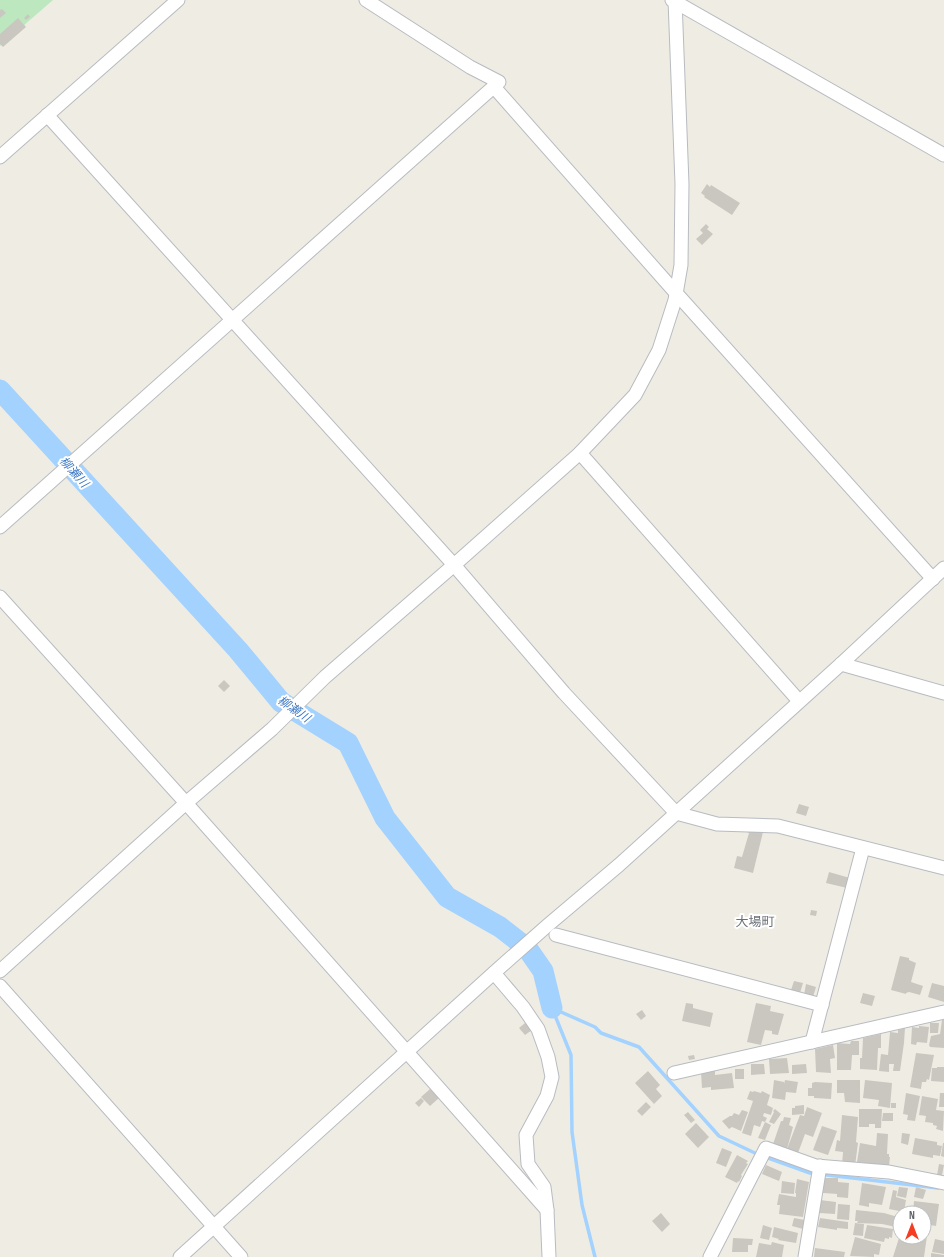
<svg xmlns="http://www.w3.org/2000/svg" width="944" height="1257" font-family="'Sofia Sans Condensed','Noto Sans JP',sans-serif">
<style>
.green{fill:#bde8bf}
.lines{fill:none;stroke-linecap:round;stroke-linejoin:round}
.stream{stroke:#a3d2ff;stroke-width:3.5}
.river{stroke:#a3d2ff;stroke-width:21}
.building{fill:#cac7c0}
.minor-casing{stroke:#b8bbc0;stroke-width:15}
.minor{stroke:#fff;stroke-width:13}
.labels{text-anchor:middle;stroke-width:4;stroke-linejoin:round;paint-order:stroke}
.water-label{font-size:12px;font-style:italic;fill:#3a76c3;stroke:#fff}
.quarter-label{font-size:13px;fill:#6c7177;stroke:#fff}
</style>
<rect width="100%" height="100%" fill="#efede3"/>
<path class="green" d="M0,0h53l-53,46z"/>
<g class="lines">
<g class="stream">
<path d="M552,1008l43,19 6,6 38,14 80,89 38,18 53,19 128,15"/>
<path d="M552,1008l19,47 1,77 10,73 13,52"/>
</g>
<path class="river" d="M0,390l238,260 43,52 67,41 37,75 62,79 53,30 27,21 16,23 9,37"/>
</g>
<g class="building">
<path d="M2,9l4,4 -6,5v-8z"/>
<path d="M28,14l2,3 -4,3 -2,-2z"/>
<path d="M18,18l8,9 -23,20 -3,-3v-10z"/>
<path d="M707,184l3,3 1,-2 29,18 -8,12 -28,-18 1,-1 -4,-3z"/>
<path d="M706,224l3,3 -2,2 6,5 -11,11 -6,-6 7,-6 -3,-3z"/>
<path d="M224,680l6,6 -6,6 -6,-6z"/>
<path d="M799,804l10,3 -3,9 -10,-3z"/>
<path d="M748,828l15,4 -10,41 -19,-5 3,-12 5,1 7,-24 -2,-1z"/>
<path d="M829,872l21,6 -3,10 -21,-5z"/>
<path d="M811,910l6,1 -1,5 -6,-1z"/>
<path d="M900,956l9,2v2l7,3 -5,19 12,4 -3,9 -11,-3 -3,1v1l-15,-4z"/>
<path d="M794,981l9,2 -3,10 -9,-3z"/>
<path d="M932,983l12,3v16l-16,-5z"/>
<path d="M806,984l10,3 -3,10 -9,-2z"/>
<path d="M863,993l12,3 -3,10 -12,-3z"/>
<path d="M686,1003l7,1v4l20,5 -3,14 -28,-6z"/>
<path d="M756,1003l15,3 -1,5 14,3 -6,21 -6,-1v-3l-7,-1 -4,15 -14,-3z"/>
<path d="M642,1010l4,6 -5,4 -5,-6z"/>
<path d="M942,1020h2v28l-14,-1 -1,-2 2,-9 9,-2z"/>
<path d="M525,1023l7,7 -7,5 -6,-7z"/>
<path d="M930,1023h9l-1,10h-8z"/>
<path d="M919,1026l10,1 -2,16 -10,-1 -1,3 -5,-1 1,-17 7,1z"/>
<path d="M905,1028l-1,15 -4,28h-7l1,-7h-5v8l-10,-1 2,-17 7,1 2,-23 8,1v-3z"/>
<path d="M881,1034v14h-3l-1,22 -17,-1v-11h2l1,-20z"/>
<path d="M851,1041h8v14h-7l-1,15h-14v-27l13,1z"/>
<path d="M833,1045l2,13 -5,1 1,14 -15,-1 -1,-23z"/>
<path d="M916,1053l18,2 -5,25 -2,-1 -1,3h-4l-1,7 -11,-2z"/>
<path d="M694,1055l1,4 -6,1 -1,-4z"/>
<path d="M787,1058l2,15 -19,1 -1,-15z"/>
<path d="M751,1064h13l1,10 -14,1z"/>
<path d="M806,1064l1,9 -15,1v-9z"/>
<path d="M937,1067h7v15l-13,-1 1,-13h5z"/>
<rect x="735" y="1069" width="9" height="10"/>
<path d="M648,1071l12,14 -4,4 6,7 -8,8 -19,-21z"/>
<path d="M715,1071v4l17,-2 2,15 -23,2v-3l-9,1 -1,-16z"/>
<path d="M774,1080l10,2v2l1,-4 13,2 -2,11 -10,-1 -1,8 -13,-2z"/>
<path d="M837,1080h23v23l-15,-1 -1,-9h-7z"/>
<path d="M865,1080l27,3 -2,25 -12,-2 1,-6 -16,-2z"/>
<path d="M815,1082l17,1 -1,16 -17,-1v-2h-6v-8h4v-5z"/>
<path d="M430,1089l9,9 -9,8 -9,-9z"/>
<path d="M750,1091l3,1 1,-1 7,2 1,-2 8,4 -3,10 6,3 -2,7 -7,-2 -1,3 4,2 -2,4 -3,-1 -2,6 -6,-2 -3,11 -9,-3 11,-32 -6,-2z"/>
<path d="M906,1093l14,3 -5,25 -8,-1 1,-5 -5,-1z"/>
<path d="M940,1093h4v14h-5z"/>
<path d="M922,1096l16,3 -2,11 8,1 -1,20 -7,-2 1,-3 -4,-1v-2l-8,-1 1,-6 -7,-1z"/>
<path d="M421,1098l3,3 -5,6 -4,-4z"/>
<path d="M646,1102l5,5 -9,9 -5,-5z"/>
<rect x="891" y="1103" width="5" height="5"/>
<path d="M804,1105v9l-12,1v-7h3v-2z"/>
<path d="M807,1107l15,6 -9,24 -8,-3 -7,19 -11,-4 13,-34 4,1z"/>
<path d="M775,1109l6,5 -7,10 -5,-2 5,-10 -1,-1z"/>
<path d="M859,1109h23l-1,19h-6v-4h-6v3h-10z"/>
<path d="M742,1110l6,2 -7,19 -9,-4 -3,2 -7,-8 8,-5h2l2,-3 5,2z"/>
<path d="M688,1112l7,8 -4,3 -7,-8z"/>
<path d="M883,1113h10v8h-11z"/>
<path d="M842,1115l16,2 -2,25 2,1 -3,23 -13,-2 1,-12 -8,-1 2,-11 3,1z"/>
<path d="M784,1117l7,1 -2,7 4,2 -6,22 -14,-5 8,-23h2z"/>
<path d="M765,1122l6,3 -6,15 -7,-2z"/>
<path d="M696,1123l13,14 -11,11 -13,-14z"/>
<path d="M822,1126l15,5 -9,24 -15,-5z"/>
<path d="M877,1133l11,1 -1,20h2v3h1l-1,9 -32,-4 3,-19 16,3z"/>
<path d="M902,1133l8,1 -2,11 -7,-2z"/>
<path d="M915,1138l22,4v3l5,1 -2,10 -7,-1v3l-21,-4z"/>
<path d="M943,1143h1v14l-3,-1z"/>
<path d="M722,1148l10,4 -6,15 -10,-4z"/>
<path d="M737,1155l11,6 -2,2 2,1 -7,11 1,1 -3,6 -1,-1 -1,2 -12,-6z"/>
<path d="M939,1164l5,1 -2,10h-5z"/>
<path d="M766,1165l16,7 -3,9 -17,-7z"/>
<path d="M824,1178h14v4l11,1 -1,15 -11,-1v-3l-14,-1z"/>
<path d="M797,1179l12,3 -6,35 -24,-3 1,-9h-3l2,-11 17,3v-4h-1z"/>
<path d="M782,1181l13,2 -1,11 -13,-1z"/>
<path d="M862,1183l24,4 -4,18 -13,-2v4l-10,-2z"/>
<path d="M899,1187l9,1 -2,10 -9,-2z"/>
<path d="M916,1187l10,3 -3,9 -9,-2z"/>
<path d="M893,1190l4,1 -1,6 10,3 -2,12 -15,-3z"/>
<path d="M820,1200l16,2 -1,12 -16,-1z"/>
<path d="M914,1201l25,3 -3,22 -12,-2v-11h-11z"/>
<path d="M838,1204l12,1 -1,15 -12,-1z"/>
<path d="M856,1210l28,3 14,4 -2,10 -14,-3 -25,-1 1,-2h-3z"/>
<path d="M661,1213l9,11 -8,8 -10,-11z"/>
<path d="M794,1218l11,2 -2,9 -11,-3z"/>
<path d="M820,1218l28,4v7l-11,-1v2l-19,-3z"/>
<path d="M855,1223l9,1 -1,12 -10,-1z"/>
<path d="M763,1225l9,3 -3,12 -9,-2z"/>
<path d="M867,1225l26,4 -1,9 -3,-1v2l-4,-1 -1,4 -20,-4z"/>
<path d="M774,1227l24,6 -2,10 -18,-3 1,-1 -7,-2z"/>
<path d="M924,1236h3l-3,21h-31l6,-19 25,-1z"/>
<path d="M855,1237l26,7 -2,11 -5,-1v3l-24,-1z"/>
<path d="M733,1238l20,1 -1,6h-4v7h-16z"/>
<path d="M935,1239l9,2v13l-12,-2z"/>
<path d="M772,1242l12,3 -2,12h-26l3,-14 12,2z"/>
<path d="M815,1248l30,4 -1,5h-30z"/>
<path d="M931,1253l13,2v2h-13z"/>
</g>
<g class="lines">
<g class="minor-casing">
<g id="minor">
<path d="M672,0l272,155"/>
<path d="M494,87l182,206 257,286"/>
<path d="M47,115l407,450 110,128 112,120 41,11 61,2 166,42"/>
<path d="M0,157l178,-157"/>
<path d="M580,453l219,248"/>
<path d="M0,527l499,-445 -29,-15 -104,-67"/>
<path d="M0,597l186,206 361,407"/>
<path d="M841,664l103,29"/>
<path d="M556,935l266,70"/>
<path d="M0,971l186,-168 86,-74 53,-52 129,-112 126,-112 55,-58 24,-45 16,-50 6,-35 1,-81 -7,-184"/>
<path d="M494,973l29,34 15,22 10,28 4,20 -5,19 -21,39 2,29 16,23 3,23 2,47"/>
<path d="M0,986l241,271"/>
<path d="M812,1042l51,-194"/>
<path d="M674,1073l270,-61"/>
<path d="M180,1257l317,-287 51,-45 71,-60 222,-201 103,-96"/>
<path d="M710,1257l56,-109 50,18 73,6 55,11"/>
<path d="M805,1257l15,-91"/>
</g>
</g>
<use href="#minor" class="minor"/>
</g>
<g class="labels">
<g class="water-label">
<text transform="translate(74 472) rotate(48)" y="4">柳瀬川</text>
<text transform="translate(294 709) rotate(35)" y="4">柳瀬川</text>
</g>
<g class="quarter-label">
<text x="755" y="926">大場町</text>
</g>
</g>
<g transform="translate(912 1225)"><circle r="19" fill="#ffffff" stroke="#bdbfc1"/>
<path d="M0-3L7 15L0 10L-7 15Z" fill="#f63d22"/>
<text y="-6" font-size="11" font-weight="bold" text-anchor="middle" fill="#5b5f65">N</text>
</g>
</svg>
